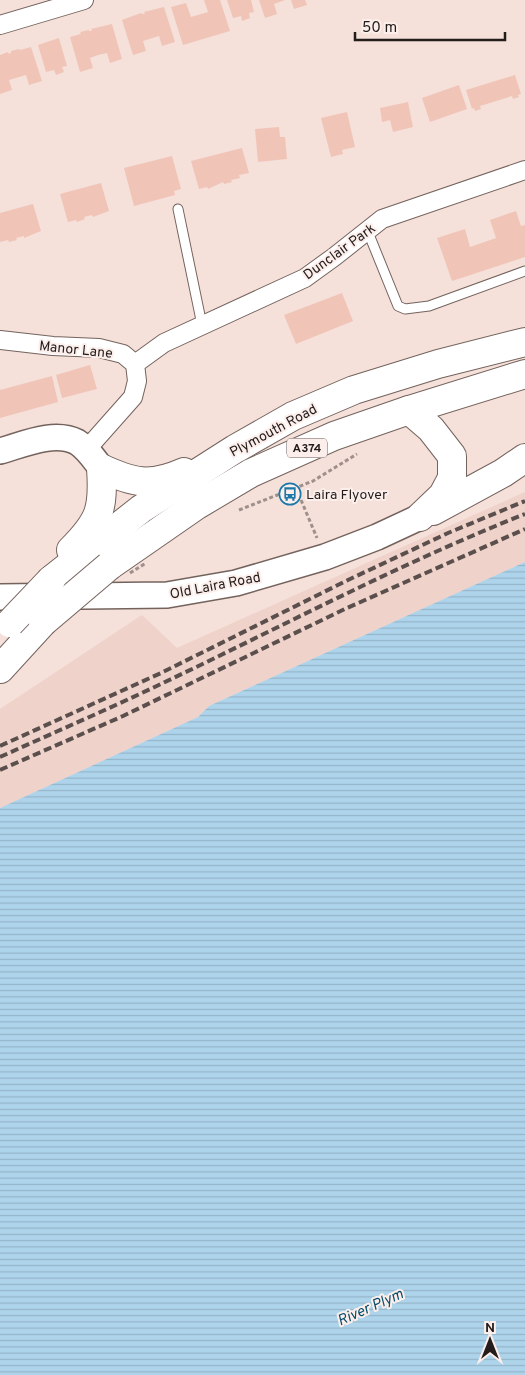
<svg xmlns="http://www.w3.org/2000/svg" width="525" height="1375" font-family="Overpass,sans-serif">
<style>
.built{fill:#efd2c9}
.water{fill:url(#water-rules)}
.building{fill:#f0c5b8}
.lines{fill:none;stroke-linecap:round;stroke-linejoin:round}
.lane-casing{stroke:#74635d;stroke-width:11}
.street-casing{stroke:#74635d;stroke-width:20}
.secondary-casing{stroke:#74635d;stroke-width:28}
.primary-casing{stroke:#74635d;stroke-width:30}
.path{stroke:#9f908c;stroke-width:3;stroke-dasharray:4 2.5;stroke-linecap:butt}
.lane{stroke:#fff;stroke-width:9}
.street{stroke:#fff;stroke-width:18}
.secondary{stroke:#fff;stroke-width:25}
.primary{stroke:#fff;stroke-width:28}
.rail{stroke:#5a4f4c;stroke-width:4;stroke-dasharray:8 4;stroke-linecap:butt}
.primary-bridge-casing{stroke:#74635d;stroke-width:30;stroke-linecap:butt}
.path-bridge{stroke:#9f908c;stroke-width:3;stroke-dasharray:4 2.5;stroke-linecap:butt}
.primary-bridge{stroke:#fff;stroke-width:28}
.labels{text-anchor:middle;stroke-width:4;stroke-linejoin:round;paint-order:stroke}
.shield{fill:#fcefeb;stroke:#645b59;stroke-width:1}
.shield-label{font-size:12px;font-weight:bold;fill:#231c1a}
.street-label{font-size:14px;fill:#231c1a;stroke:#fcefeb}
.poi-label{font-size:14px;fill:#231c1a;stroke:#fcefeb;text-anchor:start}
.water-label{font-size:15px;font-style:italic;fill:#084e6d;stroke:#fcefeb}
</style>
<defs>
<pattern id="water-rules" width="6" height="5" patternUnits="userSpaceOnUse" patternTransform="scale(1.25)"><rect width="6" height="5" fill="#aed4eb"/><path d="M0 2.5h6" fill="none" stroke="#95b5c9"/></pattern>
</defs>
<rect width="100%" height="100%" fill="#f5e0da"/>
<path class="built" d="M525,492v70l-316,144 -11,11 -198,91v-99l142,-94 35,33z"/>
<path class="water" d="M525,562v813h-525v-567l198,-91 11,-11z"/>
<g class="building">
<path d="M204,0h16l10,31 -47,14 -12,-38 15,-4 5,14 17,-5z"/>
<path d="M227,0h24l3,12 -5,1 1,5 -8,3 -1,-5 -8,2z"/>
<path d="M259,0h26l-11,4 3,10 -12,4z"/>
<path d="M291,0h14l2,5 -13,4z"/>
<path d="M164,7l11,35 -13,4 -3,-10 -16,5 3,10 -13,4 -11,-35 19,-7 1,1h3l-1,-2z"/>
<path d="M112,24l10,35 -12,4 -3,-10 -9,2 -8,3 3,10 -13,4 -10,-35 11,-3 -1,-2 9,-2v1h3l-1,-2z"/>
<path d="M59,38l8,28 -5,1 2,5 -8,3 -2,-5 -8,2 -8,-27z"/>
<path d="M31,47l11,34 -13,4 -3,-10 -17,5 3,10 -12,4v-39l8,-3 1,2 2,-1v-2l8,-2 1,1z"/>
<path d="M515,75l6,19 -3,1 1,2 -6,2 -1,-3 -32,10 1,3 -6,2 -1,-3 -2,1 -6,-19z"/>
<path d="M459,85l8,24 -37,13 -8,-24z"/>
<path d="M408,102l5,25 -20,5 -3,-12 -8,2 -2,-14z"/>
<path d="M347,112l8,35 -13,3 1,4 -12,3 -10,-39z"/>
<path d="M279,127l1,10h5l2,22 -29,3 -3,-33z"/>
<path d="M242,148l7,25 -10,2 1,3 -9,2 1,2 -8,2 -1,-2 -15,7 -1,-2 -8,2 -8,-28z"/>
<path d="M172,156l9,33 -7,2 1,4 -41,11 -10,-38z"/>
<path d="M101,183l8,28 -16,6 -1,-2 -8,2 1,2 -8,3 -1,-2 -8,2 -8,-28z"/>
<path d="M33,204l8,27 -17,7v-2l-8,2 1,2 -8,2 -1,-2 -8,2v-29z"/>
<path d="M516,211l5,15 4,-1v32l-73,24 -15,-43 28,-9 5,18 26,-9 -6,-18z"/>
<path d="M342,293l11,28 -57,23 -12,-29z"/>
<path d="M90,365l7,24 -35,9 -6,-23z"/>
<path d="M52,376l6,26 -58,16v-28z"/>
</g>
<g class="lines">
<g class="lane-casing">
<g id="lane">
<path d="M178,209l24,116"/>
<path d="M368,232l30,74 7,3 24,-3 96,-35"/>
</g>
</g>
<g class="street-casing">
<g id="street">
<path d="M0,25l84,-25"/>
<path d="M0,340l53,6 46,2 24,6 12,10 2,17 -4,16 -47,53"/>
<path d="M135,364l29,-21 141,-65 29,-21 48,-38 143,-49"/>
</g>
</g>
<g class="secondary-casing">
<g id="secondary">
<path d="M0,451c22,-6 54,-21 77,-9 10,6 17,17 24,26"/>
<path d="M0,597l167,-2 69,-12 89,-26 52,-20 43,-20"/>
</g>
</g>
<g class="primary-casing">
<g id="primary">
<path d="M409,410l22,19 21,27v22l-9,17 -23,22"/>
<path d="M433,511l70,-38 22,-15"/>
<path d="M71,550c29,-29 33,-41 30,-82 32,15 49,19 83,4"/>
<path d="M109,566l88,-61 54,-32 83,-37 75,-26 116,-36"/>
<path d="M51,580l90,-71 94,-60 58,-33 61,-26 84,-26 87,-22"/>
<path d="M0,669l43,-47"/>
</g>
</g>
<g class="path">
<path d="M296,488l21,50"/>
<path d="M239,510l74,-29 44,-27"/>
</g>
<use href="#lane" class="lane"/>
<use href="#street" class="street"/>
<use href="#secondary" class="secondary"/>
<use href="#primary" class="primary"/>
<g class="rail">
<path d="M0,746l161,-73 187,-93 100,-47 77,-32"/>
<path d="M0,757c55,-25 111,-49 165,-75 120,-57 236,-119 360,-168"/>
<path d="M0,770l123,-54 224,-108 178,-79"/>
</g>
<g class="primary-bridge-casing">
<g id="primary-bridge">
<path d="M43,622l66,-56"/>
<path d="M10,623l41,-43"/>
</g>
</g>
<path class="path-bridge" d="M130,573l16,-10"/>
<use href="#primary-bridge" class="primary-bridge"/>
</g>
<defs>
<g id="bus-ring" transform="scale(1.125)"><circle r="9.5" fill="#fcefeb" stroke="#1c79a7" stroke-width="1.5"/><path d="M-5-6H5V4H4V6H2V4H-2V6H-4V4H-5ZM-3.5-4V0h7V-4ZM-3.5 1.2v1.5H-2V1.2ZM2 1.2v1.5H3.5V1.2Z" fill="#1c79a7"/></g>
</defs>
<g fill-rule="evenodd">
<use href="#bus-ring" x="290" y="494"/>
</g>
<g class="labels">
<rect class="shield" x="287" y="438.5" width="40" height="19" rx="4"/>
<g class="shield-label">
<text x="307" y="452">A374</text>
</g>
<g class="street-label">
<text transform="translate(339 251) rotate(-36)" y="5">Dunclair Park</text>
<text transform="translate(76 349) rotate(6)" y="5">Manor Lane</text>
<text transform="translate(273 430) rotate(-28)" y="5">Plymouth Road</text>
<text transform="translate(215 585) rotate(-11)" y="5">Old Laira Road</text>
</g>
<g class="poi-label">
<text x="306" y="499">Laira Flyover</text>
</g>
<g class="water-label">
<text transform="translate(370 1307) rotate(-24)" y="5">River Plym</text>
</g>
</g>
<g transform="translate(490 1340)" stroke="#fcefeb" stroke-width="4" paint-order="stroke">
<path d="M0-4L9 19L0 12L-9 19Z" fill="#231c1a"/>
<text y="-8" font-size="14" font-weight="bold" text-anchor="middle" fill="#231c1a">N</text>
</g>
<path d="M355 32v8h150v-8" fill="none" stroke="#231c1a" stroke-width="2.5"/>
<text x="362" y="32" font-size="15" fill="#231c1a" stroke="#fcefeb" stroke-width="4" paint-order="stroke">50 m</text>
</svg>
